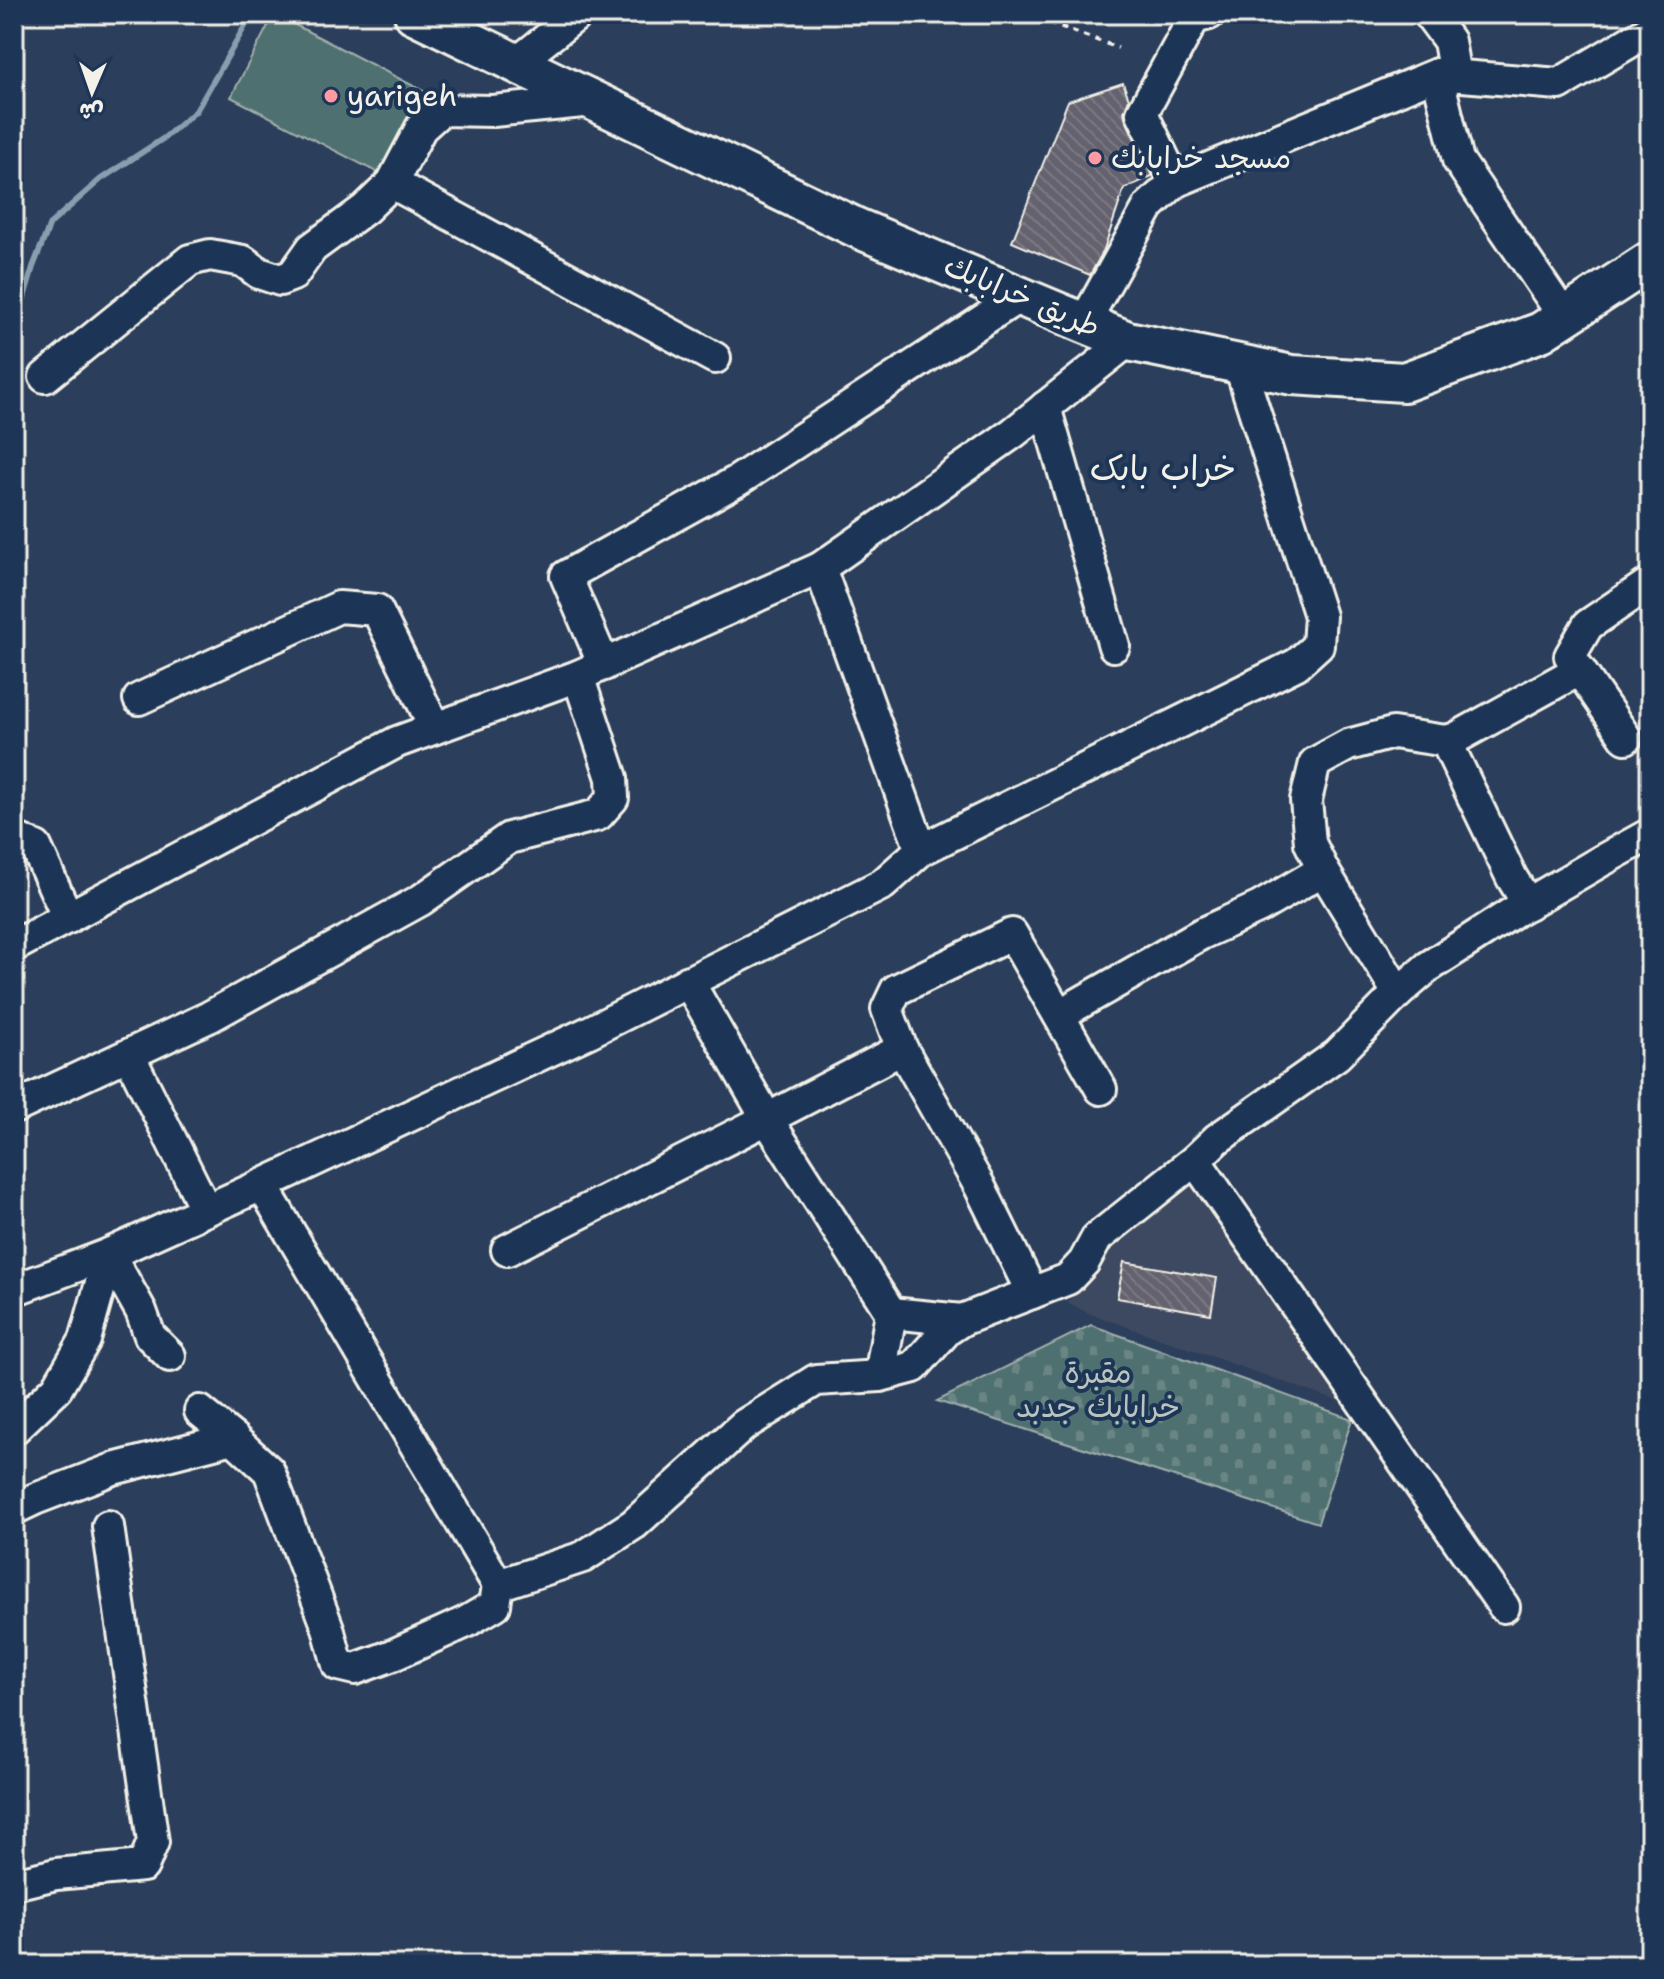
<svg xmlns="http://www.w3.org/2000/svg" width="1664" height="1979" font-family="'Shantell Sans','Playpen Sans Arabic',sans-serif">
<style>
.built{fill:#3c4961}
.cemetery{fill:url(#cemetery-stones);stroke:#a2b0ac;stroke-width:2}
.garden{fill:#4f7070;stroke:#a2b0ac;stroke-width:2}
.lines{fill:none;stroke-linecap:round;stroke-linejoin:round}
.stream{stroke:#899eaf;stroke-width:6}
.building{fill:url(#building-back-hatch);stroke:#f4f1e8;stroke-width:2}
.minor-casing{stroke:#f4f1e8;stroke-width:36}
.major-casing{stroke:#f4f1e8;stroke-width:44}
.path{stroke:#f4f1e8;stroke-width:4;stroke-dasharray:6 6;stroke-linecap:butt}
.minor{stroke:#1d3557;stroke-width:30}
.major{stroke:#1d3557;stroke-width:38}
.poi-dot{fill:#ff9aa2;stroke:#1d3557;stroke-width:3}
.labels{text-anchor:middle;stroke-width:8;stroke-linejoin:round;paint-order:stroke}
.poi-label{font-size:30px;fill:#f4f1e8;stroke:#1d3557;text-anchor:start}
.street-label{font-size:30px;fill:#f4f1e8;stroke:#1d3557}
.park-label{font-size:30px;fill:#bac4be;stroke:#1d3557}
.quarter-label{font-size:34px;fill:#f4f1e8;stroke:#1d3557}
</style>
<defs>
<pattern id="cemetery-stones" width="16" height="16" patternUnits="userSpaceOnUse" patternTransform="scale(2)"><rect width="16" height="16" fill="#4f7070"/><path d="M2 7V4a2 2 0 0 1 4 0v3zM10 15v-3a2 2 0 0 1 4 0v3z" fill="#698584"/></pattern>
<pattern id="building-back-hatch" width="6" height="6" patternUnits="userSpaceOnUse" patternTransform="scale(2)"><rect width="6" height="6" fill="#64626e"/><path d="M-1 5l2 2M0 0l6 6M5-1l2 2" fill="none" stroke="#7b7983"/></pattern>
</defs>
<rect width="100%" height="100%" fill="#2b3e5c"/>
<filter id="ink" filterUnits="userSpaceOnUse"><feTurbulence type="fractalNoise" baseFrequency=".0125" numOctaves="2"/><feDisplacementMap in="SourceGraphic" scale="16" xChannelSelector="R" yChannelSelector="G"/><feConvolveMatrix kernelMatrix="1 2 1 2 8 2 1 2 1" color-interpolation-filters="sRGB"/></filter>
<g filter="url(#ink)">
<path class="built" d="M1196,1182l147,221 -255,-90 -21,-11 24,-22 17,-36z"/>
<path class="cemetery" d="M1091,1325l261,94 -34,104 -381,-122z"/>
<path class="garden" d="M274,14l157,81 -43,83 -157,-81z"/>
<g class="lines">
<path class="stream" d="M14,332l19,-65 17,-43 51,-45 63,-41 32,-27 56,-97"/>
</g>
<g class="building">
<path d="M1123,83l6,16 -5,13 2,8 26,56 -28,13 -21,63 -13,23 -78,-33 56,-141z"/>
<path d="M1124,1262l93,16 -6,36 -94,-16z"/>
</g>
<g class="lines">
<g class="minor-casing">
<g id="minor">
<path d="M1429,14l20,27 6,35"/>
<path d="M515,64l63,-50"/>
<path d="M1437,74l21,86 107,158"/>
<path d="M1175,182l-33,-69 52,-95 15,-4"/>
<path d="M392,183l323,175"/>
<path d="M1084,323l65,-117 26,-24 262,-108 122,10 91,-54"/>
<path d="M45,377l145,-117 20,-5 33,6 16,12 21,7 13,-5 19,-27 53,-39 27,-26 29,-55 20,-18 52,1 100,-10"/>
<path d="M1045,407l69,239"/>
<path d="M820,568l101,282"/>
<path d="M604,665l-38,-89 171,-95 283,-185"/>
<path d="M139,699l200,-92 38,3 58,118"/>
<path d="M1626,738l-56,-82 18,-31 62,-42"/>
<path d="M1446,741l10,-3 112,-62 13,-4"/>
<path d="M14,842l6,-2 16,7 32,71"/>
<path d="M1323,870l75,123"/>
<path d="M14,946l383,-204 181,-66 242,-108 193,-135 115,-92"/>
<path d="M688,981l79,138 135,-70 77,136 53,108"/>
<path d="M1059,1015l142,-81 59,-27 63,-37 -13,-27 -4,-43 9,-37 33,-18 45,-12 53,8 66,137 16,26"/>
<path d="M902,1049l-15,-40 9,-19 116,-56 89,155"/>
<path d="M129,1055l77,155"/>
<path d="M14,1108l195,-91 212,-117 88,-62 89,-23 15,-17 -1,-20 -34,-102"/>
<path d="M1195,1160l309,447"/>
<path d="M507,1250l260,-131 124,194 -11,63"/>
<path d="M14,1290l95,-36 153,-69 327,-153 294,-148 38,-34 376,-186 21,-19 2,-29 -81,-253"/>
<path d="M891,1313l71,7"/>
<path d="M200,1411l33,27 36,33 59,157 10,37 17,4 38,-14 73,-33 29,-17 3,-20 -236,-400"/>
<path d="M14,1429l43,-41 28,-48 24,-86 32,57 9,25 20,20"/>
<path d="M14,1509l21,-10 78,-30 120,-31"/>
<path d="M498,1585l85,-28 51,-33 110,-99 72,-45 64,-4 34,-9 33,-37 15,-10 106,-41 16,-17 13,-24 98,-78 22,-21 120,-84 61,-62 30,-26 87,-56 86,-50 49,-27"/>
<path d="M14,1884l42,-10 87,-8 10,-24 -45,-316"/>
</g>
</g>
<g class="major-casing">
<path id="major" d="M414,14l443,214 227,95 44,18 164,34 112,7 137,-50 109,-71"/>
</g>
<path class="path" d="M1027,14l91,34"/>
<use href="#minor" class="minor"/>
<use href="#major" class="major"/>
</g>
</g>
<g class="poi-dot">
<circle cx="331" cy="96" r="8"/>
<circle cx="1095" cy="158" r="8"/>
</g>
<g class="labels">
<g class="poi-label">
<text x="347" y="106">yarigeh</text>
<text x="1111" y="168">مسجد خرابابك</text>
</g>
<g class="street-label">
<text transform="translate(1022 296) rotate(23)" y="10">طريق خرابابك</text>
</g>
<g class="park-label">
<text x="1098" y="1383">مقبرة<tspan x="1098" dy="34">خرابابك جدبد</tspan></text>
</g>
<g class="quarter-label">
<text x="1163" y="480">خراب بابک</text>
</g>
</g>
<rect width="1664" height="1979" fill="none" stroke="#1d3557" stroke-width="48"/>
<rect x="24" y="24" width="1616" height="1931" fill="none" stroke="#f4f1e8" stroke-width="3" filter="url(#ink)"/>
<g transform="translate(92 92) rotate(182)" stroke="#1d3557" stroke-width="6" paint-order="stroke">
<path d="M0-6L14 30L0 20L-14 30Z" fill="#f4f1e8"/>
<text y="-12" font-size="22" font-weight="bold" text-anchor="middle" fill="#f4f1e8">ش</text>
</g>
</svg>
